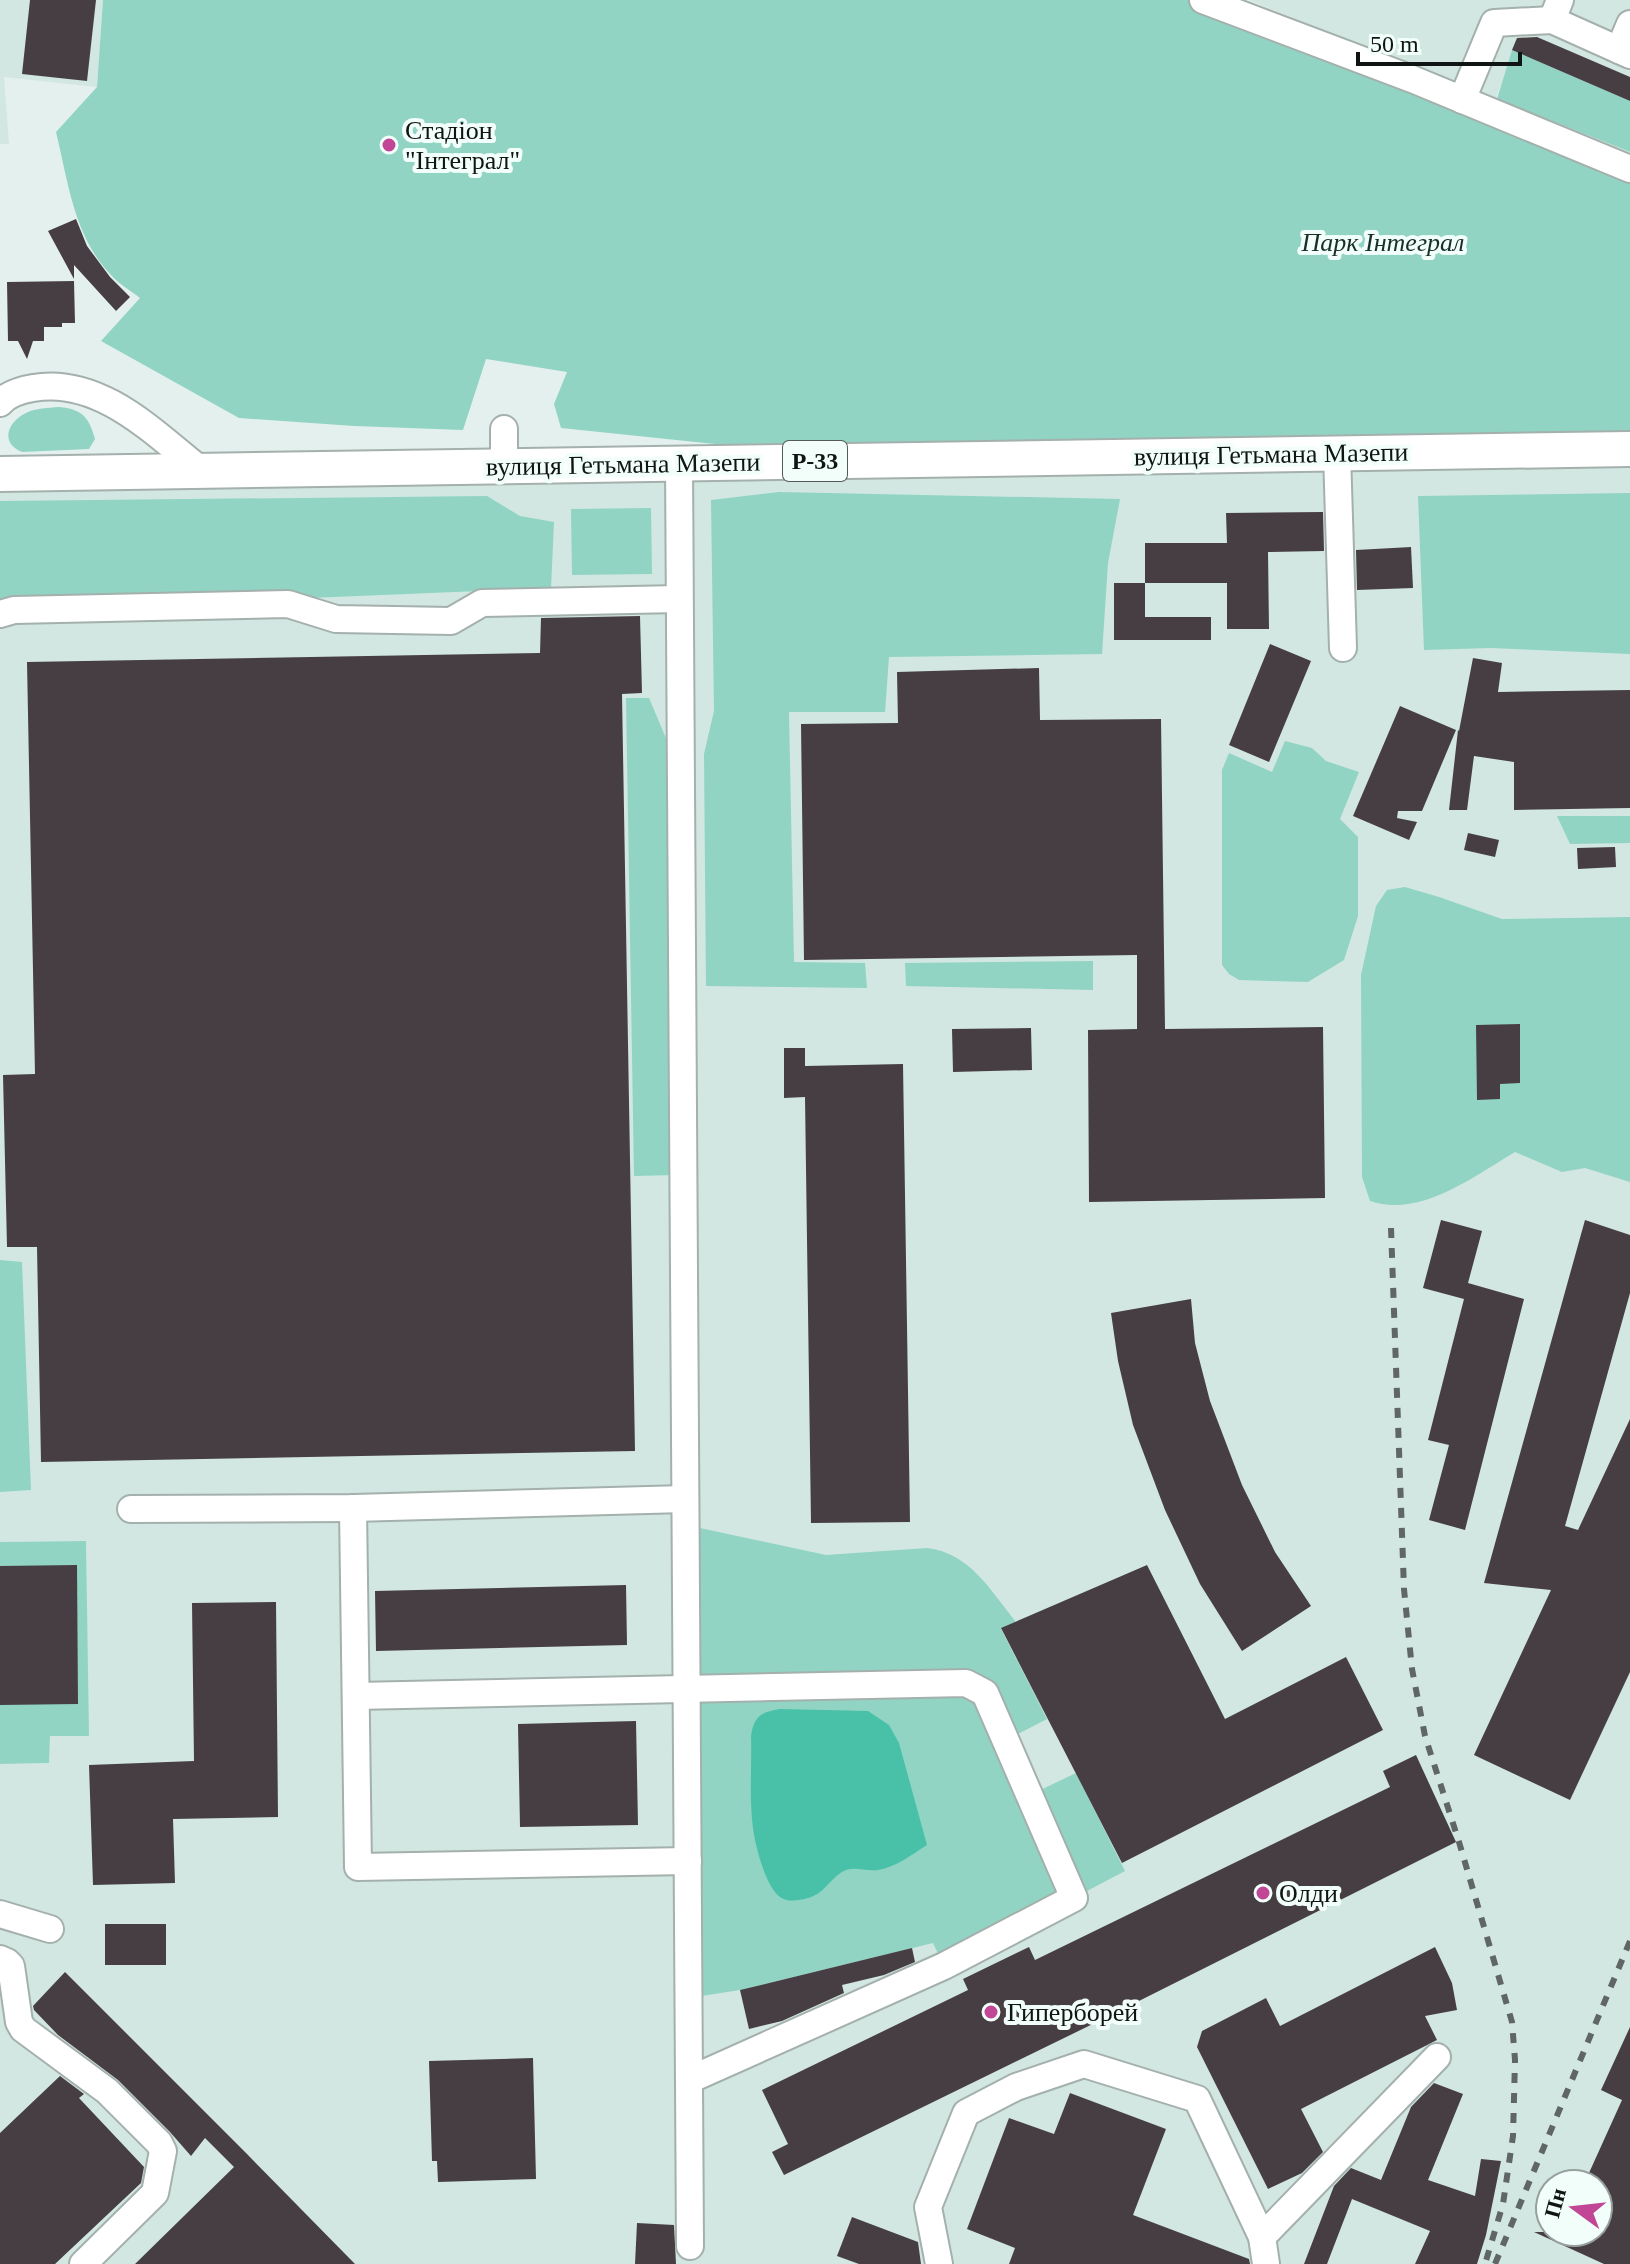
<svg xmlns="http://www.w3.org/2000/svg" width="1630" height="2264" font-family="Georgia,serif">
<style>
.built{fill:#d2e7e1;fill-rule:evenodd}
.green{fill:#91d4c3}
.water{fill:#49c1a8}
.building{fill:#473e43}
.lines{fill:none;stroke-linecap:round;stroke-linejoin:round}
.minor-casing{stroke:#a4b0ac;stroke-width:30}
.major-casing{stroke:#a4b0ac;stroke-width:38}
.minor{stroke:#fff;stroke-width:26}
.major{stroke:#fff;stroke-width:34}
.rail{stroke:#5f6664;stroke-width:6;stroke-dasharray:10 10;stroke-linecap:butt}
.poi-dot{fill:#c24696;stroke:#f1fefa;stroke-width:3}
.labels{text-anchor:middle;stroke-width:8;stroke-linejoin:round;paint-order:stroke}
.shield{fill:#f1fefa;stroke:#545a58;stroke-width:2}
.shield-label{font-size:24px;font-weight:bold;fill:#101413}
.poi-label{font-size:26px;fill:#101413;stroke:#f1fefa;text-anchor:start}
.park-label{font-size:26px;font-style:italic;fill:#1a2f29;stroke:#f1fefa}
.street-label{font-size:26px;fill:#101413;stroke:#f1fefa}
</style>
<rect width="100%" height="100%" fill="#e4f0ed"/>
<g class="built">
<path d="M0,0h103l-6,87 -93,-10 5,67h-9z"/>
<path d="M1249,0h381v101l-117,-50 -17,48z"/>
<path d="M1630,467v1797h-1630v-500l48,-1 2,-27h38l-2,-195 -86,1v-1050zM1550,2184h48v48h-48z"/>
</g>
<g class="green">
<path d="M103,0h1092l435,171v261l-867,17 -202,-21 -7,-24 13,-32 -81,-13 -23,71 -109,-4 -115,-8 -138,-77 39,-43c-9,-7 -21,-14 -29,-23 -37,-38 -43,-94 -55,-143l41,-45z"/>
<path d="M1512,50l118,51v51l-133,-53z"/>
<path d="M59,407c23,2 30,10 36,32l-6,10 -67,3c-22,-9 -15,-30 4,-39 10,-5 22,-5 33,-6z"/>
<path d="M779,492l341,7 -12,64 -6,91 -213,3 -4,55h-96l5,250 71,1 2,25 -161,-2 -2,-232 10,-43 -3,-211z"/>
<path d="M1630,493v161l-139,-6 -67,2 -6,-154z"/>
<path d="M487,496l33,20 34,6 -3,66 -537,22 -14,4v-113z"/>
<path d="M651,508l1,66 -80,1 -1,-66z"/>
<path d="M626,698h23l22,52 5,425 -42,1z"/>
<path d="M1285,741l27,7 14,13 33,11 -19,47 18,18v79l-14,44 -36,22 -69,-2 -10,-6 -7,-9v-195l7,-17 43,19z"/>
<path d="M1557,816h73v27l-60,1z"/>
<path d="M1405,887l34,10 63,22 128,-2v265l-45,-14 -23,4 -47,-20c-42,25 -95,66 -145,49l-8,-24 -1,-202 15,-69 11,-16z"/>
<path d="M1093,961v29l-187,-4 -1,-23z"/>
<path d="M0,1260l22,2 9,228 -31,2z"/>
<path d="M686,1525l140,30 101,-7c43,5 63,42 89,74l-15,7 46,90 -41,21 24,55 46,-22 49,98 -181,95 -11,-23 -193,47 -51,8z"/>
<path d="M86,1541l3,195h-39l-1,27 -49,1v-222z"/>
</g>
<path class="water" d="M780,1709l88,2 21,14 10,18 28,102c-16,10 -31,22 -49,25 -13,2 -25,-5 -36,2 -13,8 -18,22 -34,26 -7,2 -18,4 -24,1 -17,-5 -29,-54 -31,-71 -4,-30 -1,-62 -2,-92 3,-20 10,-24 29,-27z"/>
<g class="building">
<path d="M30,0h66l-9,81 -65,-7z"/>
<path d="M1537,37l93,40v24l-118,-51 5,-12z"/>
<path d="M76,219l11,27 23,31 20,20 -14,14 -42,-46v14l-26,-48z"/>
<path d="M74,281l1,42h-13v4h-18v14h-11l-6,18 -9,-18h-10l-1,-59z"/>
<path d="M1323,512l1,39 -56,1 1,77h-42v-46h-82v-40h82l-1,-30z"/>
<path d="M1411,547l2,41 -56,2 -1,-40z"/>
<path d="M1114,583h31v34h66v23h-97z"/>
<path d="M640,616l2,77 -20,1 13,757 -594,11 -4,-215h-30l-4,-172 32,-1 -8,-412 513,-9 1,-35z"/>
<path d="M1270,644l41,17 -42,101 -40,-17z"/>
<path d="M1473,658l29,5 -4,29 132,-2v118l-116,2v-48l-40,-6 -7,54h-18l9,-80 1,1z"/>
<path d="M1039,668l1,52 121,-1 4,310 158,-2 2,171 -236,4 -1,-172 49,-1v-74l-333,5 -3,-236 97,-1 -1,-51z"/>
<path d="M1400,706l56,24 -34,81h-24l-1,7 20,4 -8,18 -56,-24z"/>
<path d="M1468,833l31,7 -4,17 -31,-7z"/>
<path d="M1615,847l1,20 -38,2 -1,-21z"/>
<path d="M1520,1024v59l-20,1v15l-23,1 -1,-75z"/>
<path d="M1031,1028l1,42 -79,2 -1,-43z"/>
<path d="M784,1048h21v18l98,-2 7,458 -99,1 -6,-426 -21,1z"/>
<path d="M1441,1220l41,11 -14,52 56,16 -59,231 -36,-10 20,-75 -21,-5 36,-141 -41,-11z"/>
<path d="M1585,1220l45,15v58l-65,233 13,4 52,-111v253l-60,128 -96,-45 77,-165 -67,-7z"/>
<path d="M1191,1299l4,44 15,58 32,84 33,67 36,54 -69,45 -42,-67 -35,-74 -32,-85 -15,-64 -7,-48z"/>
<path d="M77,1565l1,139 -78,1v-139z"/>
<path d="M1147,1565l78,154 121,-62 37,73 -261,133 -121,-235z"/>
<path d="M626,1585l1,60 -251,6 -1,-60z"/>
<path d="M276,1602l2,215 -105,2 2,64 -82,2 -4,-120 105,-4 -2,-158z"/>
<path d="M636,1721l2,104 -118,2 -2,-103z"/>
<path d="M1416,1755l40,87 -353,177 -319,156 -12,-23 16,-8 -26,-54 206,-100 -5,-11 66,-32 6,13 355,-173 -7,-16z"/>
<rect x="105" y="1924" width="61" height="41"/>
<path d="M1435,1947l17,36 5,27 -32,6 12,24 -136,69 22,43 -21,21 -34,16 -71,-142 5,-16 64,-33 14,28z"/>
<path d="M912,1948l3,14 -31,13 -42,10 2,8 -62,28 -33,8 -9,-39z"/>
<path d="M65,1972l182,182 108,110h-220l99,-97 -29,-29 -14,18 -21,-24 -52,-52 -60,-45 -24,-25 -1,-4z"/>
<path d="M1630,2027v237h-26l-70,-32h64v-48h-14l38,-84 -21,-10z"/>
<path d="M533,2058l3,121 -98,3 -1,-21h-5l-3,-100z"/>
<path d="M60,2076l24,18 -5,4 65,69 -3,16 -86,81h-55v-131z"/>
<path d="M1434,2083l29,11 -35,86 47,16 6,-37 20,2 -15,74 -9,29h-62l15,-33 -78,-32 -25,65h-23l30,-78 17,-18 30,12 30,-73z"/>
<path d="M1070,2093l96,36 -33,86 116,44 1,5h-241l6,-16 -48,-19 42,-111 45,16z"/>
<path d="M852,2217l66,25 3,22h-62l-22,-8z"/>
<path d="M637,2223l37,2 2,39h-41z"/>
</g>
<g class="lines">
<g class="minor-casing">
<g id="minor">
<path d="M1203,0l209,79 218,90"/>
<path d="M1560,0l-8,20 78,35"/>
<path d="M1619,50l11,-26"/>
<path d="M1462,100l32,-77 58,-3"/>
<path d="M0,403c8,-9 21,-13 33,-15 67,-12 122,46 169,83"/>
<path d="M504,429v37"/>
<path d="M1337,453l6,195"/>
<path d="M679,463l11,1783"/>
<path d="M0,614l14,-4 274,-6 48,15 115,2 31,-18 197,-4"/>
<path d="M353,1508l5,359 330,-6"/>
<path d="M131,1509l222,-1 332,-9"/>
<path d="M356,1696l610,-13 19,10 89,205 -130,68 -255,114"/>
<path d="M0,1914l50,15"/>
<path d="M0,1959l7,3 4,4 8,56 4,7 84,62 52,52 4,8 -8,42 -72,71"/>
<path d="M1262,2237l175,-180"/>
<path d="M939,2264l-11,-57 38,-94 50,-26 68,-23 113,35 65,138 4,27"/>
</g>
</g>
<g class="major-casing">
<path id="major" d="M0,474l1630,-25"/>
</g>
<use href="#minor" class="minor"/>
<use href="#major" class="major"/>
<g class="rail">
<path d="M1391,1228l13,361 8,80 13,67 34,106 53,180 3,38 -2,76 -10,68 -18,60"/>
<path d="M1495,2264l135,-323"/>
</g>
</g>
<g class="poi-dot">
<circle cx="389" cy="145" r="8"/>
<circle cx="1263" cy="1893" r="8"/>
<circle cx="991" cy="2012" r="8"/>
</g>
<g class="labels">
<rect class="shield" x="783" y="441" width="64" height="40" rx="6"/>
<g class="shield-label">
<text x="815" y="469">Р-33</text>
</g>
<g class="poi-label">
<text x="405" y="139">Стадіон<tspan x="405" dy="30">"Інтеграл"</tspan></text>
<text x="1279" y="1902">Олди</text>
<text x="1007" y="2021">Гиперборей</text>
</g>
<g class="park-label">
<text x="1383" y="251">Парк Інтеграл</text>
</g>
<g class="street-label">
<text transform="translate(1271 454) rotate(-1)" y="9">вулиця Гетьмана Мазепи</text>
<text transform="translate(623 464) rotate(-1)" y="9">вулиця Гетьмана Мазепи</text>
</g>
</g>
<g transform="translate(1574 2208) rotate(285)"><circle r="38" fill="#f1fefa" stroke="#97a09e" stroke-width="2"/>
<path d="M0-6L14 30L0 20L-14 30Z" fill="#c24696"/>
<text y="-12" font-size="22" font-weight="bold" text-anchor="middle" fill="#101413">Пн</text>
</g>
<path d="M1358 52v12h162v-12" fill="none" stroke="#101413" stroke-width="4"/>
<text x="1370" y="52" font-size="24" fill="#101413" stroke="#f1fefa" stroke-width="6" paint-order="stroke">50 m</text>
</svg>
